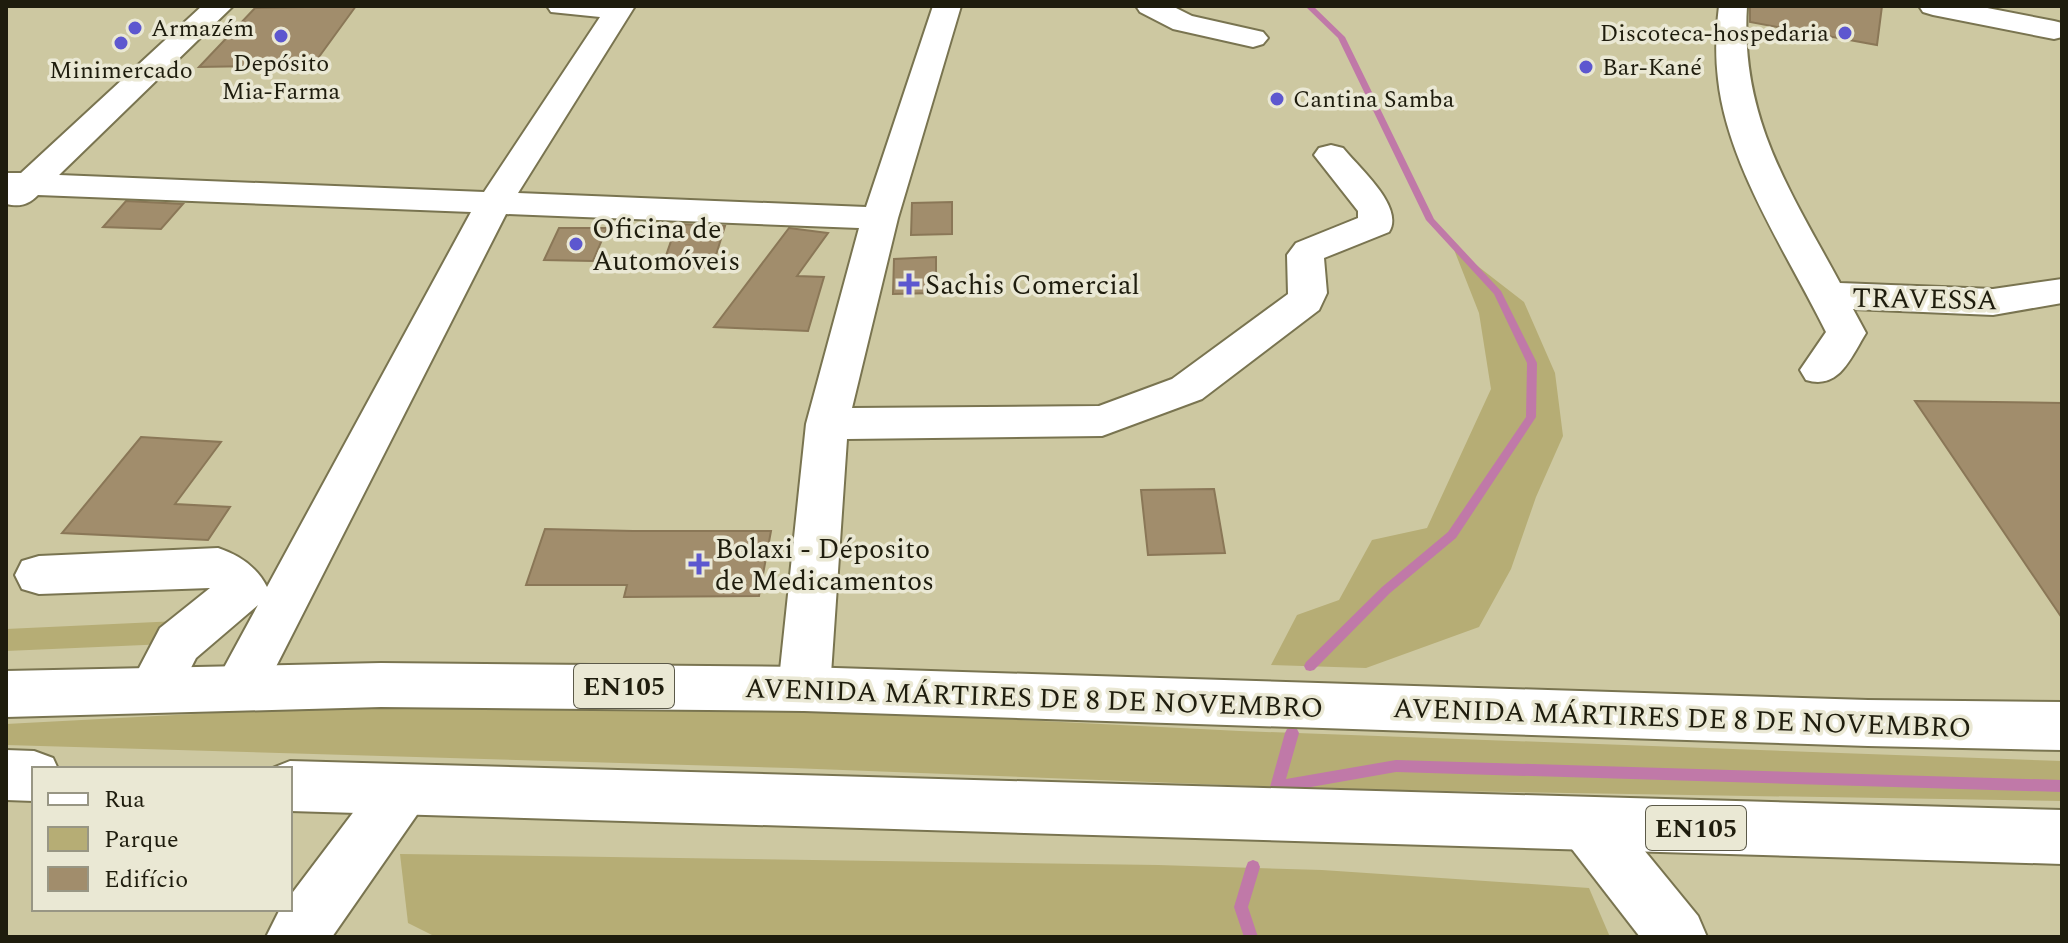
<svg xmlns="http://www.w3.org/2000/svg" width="2068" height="943" font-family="Spectral,serif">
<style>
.green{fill:#b6ad75}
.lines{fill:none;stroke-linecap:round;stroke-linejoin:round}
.stream{fill:#c079a8;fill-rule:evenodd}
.building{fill:#a18d6c;stroke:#8a7757;stroke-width:2}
.minor-casing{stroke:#797450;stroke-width:4}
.major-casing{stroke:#797450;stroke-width:4}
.minor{fill:#fff;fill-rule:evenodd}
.major{fill:#fff;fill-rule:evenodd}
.poi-dot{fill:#5d57cf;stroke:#eae8d4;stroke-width:3}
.labels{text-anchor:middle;stroke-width:7;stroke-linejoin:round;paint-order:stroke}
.far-poi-label{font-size:24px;fill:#1e1c0d;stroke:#eae8d4;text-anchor:start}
.shield{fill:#eae8d4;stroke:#5b5949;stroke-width:2}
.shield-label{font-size:26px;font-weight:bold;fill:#1e1c0d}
.poi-label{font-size:28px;fill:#1e1c0d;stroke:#eae8d4;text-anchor:start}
.street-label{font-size:28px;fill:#1e1c0d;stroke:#eae8d4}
</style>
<rect width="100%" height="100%" fill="#cdc8a1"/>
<g class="green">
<path d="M1453,247l71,55 31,71 8,63 -27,61 -25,72 -32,58 -113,41 -95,-3 26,-50 42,-15 33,-60 55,-12 64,-139 -12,-76z"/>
<path d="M178,621l-11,23 -161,7v-22z"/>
<path d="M424,702l293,3 523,26 822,30v40l-732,-12 -539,-21 -785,-23v-21z"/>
<path d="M400,854l758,11 164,5 267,18 21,49h-1174l-28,-14z"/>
</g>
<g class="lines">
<g class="stream">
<path d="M1305,6h8l32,31 89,182 67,72 36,72 -1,54 -80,121 -66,55 -76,77 -4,1 -4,-1 -2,-4 2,-4 76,-75 66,-55 78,-115 1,-54 -33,-69 -68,-74 -88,-182z"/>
<path d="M1292,727l5,2 2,4 -13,46 110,-19 666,20v12l-666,-20 -119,21 -5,-2 -2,-4 15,-54 2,-4z"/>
<path d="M1253,860l5,2 2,5 -12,40 10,30h-14l-10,-30 12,-40 2,-5z"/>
</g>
</g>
<g class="building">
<path d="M356,6l-43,59 -114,2 56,-59z"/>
<path d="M1750,6h132l-5,39 -127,-23z"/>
<path d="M126,201l57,3 -22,25 -58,-2z"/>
<path d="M952,202v32l-41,1 1,-32z"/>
<path d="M677,224l48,2 -13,42 -50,-1z"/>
<path d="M559,228h48l-14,33 -49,-1z"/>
<path d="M789,228l39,5 -31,43 27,1 -16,54 -94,-4z"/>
<path d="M936,257v36l-43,1 1,-35z"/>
<path d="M1915,401l147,2v215z"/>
<path d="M141,437l80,5 -46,62 55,3 -22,33 -146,-7z"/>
<path d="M1214,489l11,64 -77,2 -7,-65z"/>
<path d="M545,529l88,2h138l-12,65 -135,1 3,-12h-101z"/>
</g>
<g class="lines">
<g class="minor-casing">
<g id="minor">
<path d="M202,6h31l-174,169 425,17 116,-175 -49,-5 -4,-6h88l-117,187 348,14 67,-201h28l-63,212 -46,190 247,-2 73,-27 116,-85 -1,-39 9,-12 62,-25v-7l-44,-56 5,-7 12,-3 12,3c16,20 62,59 46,84l-65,26 3,35 -8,17 -117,89 -100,37 -255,3 -17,250 -8,16 -18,6 -18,-6 -8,-16 28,-265 53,-196 -353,-14 -248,488 -18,6 -18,-6 -8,-16 44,-81 -62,53 -24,47 -18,6 -18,-6 -8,-16 32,-61 50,-40 -171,6 -17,-5 -7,-14 7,-14 17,-5 179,-8c21,7 39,19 49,39l204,-375 -433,-17c-10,10 -18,12 -32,9v-31h15z"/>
<path d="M1136,6h36l20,10 71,16 5,6 -5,6 -10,3 -80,-18 -33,-17z"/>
<path d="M1719,6h28c-7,111 42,183 93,277l153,6 69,-10v24l-69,12 -140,-6 13,24c-16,26 -27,57 -60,47l-6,-10 26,-38c-38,-77 -99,-167 -108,-253 -3,-25 -2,-48 1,-73z"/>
<path d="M1919,6h58l77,15 8,2v14l-8,2 -121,-24 -10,-3z"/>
<path d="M402,765l19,8 8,18 -8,18 -89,128h-66l14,-28h10v-13l93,-123z"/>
<path d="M1588,798l20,8 90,110 9,21h-67l-72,-93 -8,-19 8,-19z"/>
</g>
</g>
<g class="major-casing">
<g id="major">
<path d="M381,663l423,4 1064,33 194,2v48l-194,-4 -1064,-35 -423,-4 -375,10v-46z"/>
<path d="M6,750l28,1 19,7 5,11h-24v32l-28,-1z"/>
<path d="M290,761l1772,49v54l-1772,-53v-42h-20z"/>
</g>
</g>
<use href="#minor" class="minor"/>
<use href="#major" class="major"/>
</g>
<g class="poi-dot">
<circle cx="135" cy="28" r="8"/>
<circle cx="1845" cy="33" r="8"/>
<circle cx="281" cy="36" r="8"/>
<circle cx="121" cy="43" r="8"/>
<circle cx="1586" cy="67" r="8"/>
<circle cx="1277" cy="99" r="8"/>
<circle cx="576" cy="244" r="8"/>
<path d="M905 272h8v8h8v8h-8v8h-8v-8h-8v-8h8z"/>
<path d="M695 552h8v8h8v8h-8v8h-8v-8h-8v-8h8z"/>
</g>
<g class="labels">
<g class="far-poi-label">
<text x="151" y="36">Armazém</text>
<text x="1829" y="41" text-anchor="end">Discoteca-hospedaria</text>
<text x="281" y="71" text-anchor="middle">Depósito<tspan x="281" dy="28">Mia-Farma</tspan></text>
<text x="1602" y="75">Bar-Kané</text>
<text x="121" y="78" text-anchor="middle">Minimercado</text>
<text x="1293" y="107">Cantina Samba</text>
</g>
<g class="shield">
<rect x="574" y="664" width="100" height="44" rx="6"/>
<rect x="1646" y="806" width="100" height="44" rx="6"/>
</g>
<g class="shield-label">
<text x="624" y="695">EN105</text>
<text x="1696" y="837">EN105</text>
</g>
<g class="poi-label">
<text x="592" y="238">Oficina de<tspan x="592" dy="32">Automóveis</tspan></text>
<text x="925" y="294">Sachis Comercial</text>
<text x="715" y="558">Bolaxi - Déposito<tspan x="715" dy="32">de Medicamentos</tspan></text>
</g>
<g class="street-label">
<text transform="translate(1925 298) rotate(1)" y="10">TRAVESSA</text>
<text transform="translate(1034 697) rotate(2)" y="10">AVENIDA MÁRTIRES DE 8 DE NOVEMBRO</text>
<text transform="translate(1682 717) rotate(2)" y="10">AVENIDA MÁRTIRES DE 8 DE NOVEMBRO</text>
</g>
</g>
<rect width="2068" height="943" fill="none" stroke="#1e1c0d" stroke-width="16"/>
<rect x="32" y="767" width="260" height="144" fill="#eae8d4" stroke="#989684" stroke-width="2"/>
<rect x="48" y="793" width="40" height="12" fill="#ffffff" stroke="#989684" stroke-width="2"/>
<text x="104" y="807" font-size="24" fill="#1e1c0d">Rua</text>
<rect x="48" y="827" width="40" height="24" fill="#b6ad75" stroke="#989684" stroke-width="2"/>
<text x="104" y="847" font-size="24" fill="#1e1c0d">Parque</text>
<rect x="48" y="867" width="40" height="24" fill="#a18d6c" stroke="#989684" stroke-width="2"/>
<text x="104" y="887" font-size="24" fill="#1e1c0d">Edifício</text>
</svg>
